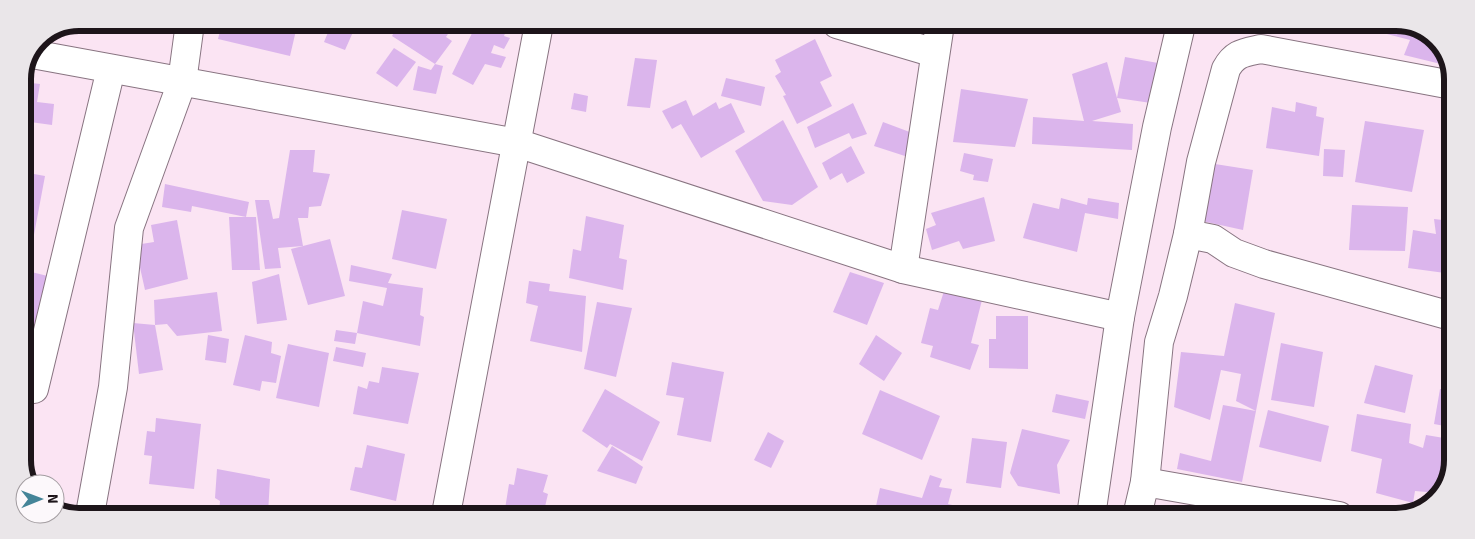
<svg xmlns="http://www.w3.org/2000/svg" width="1475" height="539" font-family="Signika,sans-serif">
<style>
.building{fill:#dbb5ec}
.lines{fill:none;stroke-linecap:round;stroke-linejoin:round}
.minor-casing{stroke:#887481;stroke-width:30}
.minor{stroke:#fff;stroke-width:28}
.rim{fill:none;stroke:#1d151a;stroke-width:6}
</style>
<rect width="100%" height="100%" fill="#fbe4f3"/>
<!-- building -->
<g class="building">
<path d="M222 23H286L297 26 290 56 218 39Z"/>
<path d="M321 23H357L345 50 324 42 329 30 319 26Z"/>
<path d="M399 23H455L446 37 452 41 435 64 392 36Z"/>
<path d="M477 23H509L504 36 510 38 504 49 494 45 491 53 506 57 501 68 485 64 473 85 452 74Z"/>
<path d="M1275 25H1291L1290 29Z"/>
<path d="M1343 25H1360L1359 31 1343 27Z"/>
<path d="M1385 25H1414L1441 44 1449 66 1404 55 1410 40 1383 33Z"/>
<path d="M815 39 832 76 820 82 832 106 797 124 783 96 786 95 775 76 781 72 775 60Z"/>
<path d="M394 48 416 62 397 87 376 73Z"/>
<path d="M1125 57 1158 63 1151 103 1117 98 1121 112 1092 121 1133 124 1132 150 1032 144 1033 117 1084 121 1072 74 1107 62 1117 98Z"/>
<path d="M635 58 657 60 650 108 627 106Z"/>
<path d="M435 64 443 66 436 94 413 90 418 66 431 70Z"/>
<path d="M726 78 765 87 761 106 721 96Z"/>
<path d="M23 82 40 84 37 102 54 104 52 125 23 121Z"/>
<path d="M961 89 1028 99 1015 147 953 142Z"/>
<path d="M574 93 588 96 586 112 571 109Z"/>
<path d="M686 100 693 116 716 102 719 109 731 103 745 132 701 158 681 124 672 129 662 111Z"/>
<path d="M1296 102 1317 107 1316 116 1324 118 1319 156 1266 148 1272 107 1295 112Z"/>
<path d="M853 103 867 134 852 139 849 133 815 148 807 127Z"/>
<path d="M783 120 818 187 792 205 763 201 735 151Z"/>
<path d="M1365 121 1424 130 1412 192 1355 182Z"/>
<path d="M883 122 915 134 908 157 874 146Z"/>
<path d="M851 146 865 173 847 183 842 173 830 180 822 163Z"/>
<path d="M1324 149 1345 150 1343 177 1323 176Z"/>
<path d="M290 150H315L313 172 330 174 321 206 309 207 308 218H298L303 246 330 239 345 296 308 305 291 249 303 246 278 248 281 268 265 269 255 200H269L273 219 279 218Z"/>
<path d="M964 153 993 159 988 182 973 180 974 175 960 171Z"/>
<path d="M1215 164 1253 170 1243 230 1202 221Z"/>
<path d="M23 172 45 176 33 240 23 237Z"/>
<path d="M165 184 249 202 246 217 192 206 191 212 162 207Z"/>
<path d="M984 197 995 241 963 249 959 241 932 250 926 229 936 225 931 213Z"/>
<path d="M1061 198 1087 205 1088 198 1119 203 1118 219 1085 213 1077 252 1023 238 1033 203 1059 209Z"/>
<path d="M1352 205 1408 207 1405 251 1349 250Z"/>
<path d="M402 210 447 219 436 269 392 259Z"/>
<path d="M586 216 624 225 619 258 627 260 623 290 569 278 573 249 581 251Z"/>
<path d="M229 217H256L260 270H232Z"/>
<path d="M1434 219 1451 221V271L1445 273 1408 268 1413 230 1436 234Z"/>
<path d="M177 220 188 279 145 290 135 245 154 242 151 225Z"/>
<path d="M351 265 392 274 388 283 423 288 420 315 424 317 420 346 357 333 363 301 383 306 387 288 349 281Z"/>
<path d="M23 270 56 278 36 368 23 365Z"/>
<path d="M850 272 884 283 867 325 833 312Z"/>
<path d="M279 274 287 320 257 324 252 282Z"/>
<path d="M529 281 550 284 549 291 586 296 582 352 530 341 538 306 526 303Z"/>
<path d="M944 291 982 300 971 343 979 345 970 370 930 357 933 346 921 343 930 308 938 310Z"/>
<path d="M217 292 222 331 177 336 167 324 155 325 154 300Z"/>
<path d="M597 302 632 308 616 377 584 369Z"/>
<path d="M1235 303 1275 313 1256 411 1242 482 1177 469 1180 453 1211 461 1223 405 1256 411 1236 401 1241 374 1221 370 1210 420 1174 407 1181 352 1224 356Z"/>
<path d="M996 316H1028V369L989 368V339H996Z"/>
<path d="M133 323 155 325 163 370 139 374Z"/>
<path d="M336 330 357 333 355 344 334 341Z"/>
<path d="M208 335 229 339 226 363 205 360Z"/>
<path d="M245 335 272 342 271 353 281 356 276 383 262 381 260 391 233 385Z"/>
<path d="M876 335 902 353 884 381 859 364Z"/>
<path d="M1281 343 1323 352 1314 407 1271 400Z"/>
<path d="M288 344 329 353 319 407 276 398Z"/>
<path d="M336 347 366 353 363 367 333 361Z"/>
<path d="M1449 347 1450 348V367L1445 366Z"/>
<path d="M672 362 724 372 711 442 677 435 684 398 666 395Z"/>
<path d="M1375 365 1413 375 1405 413 1364 403Z"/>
<path d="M382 367 419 373 408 424 353 414 358 386 367 389 369 381 379 383Z"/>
<path d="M605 389 660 422 642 461 610 444 607 448 582 431Z"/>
<path d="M1440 389 1450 391V427L1434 424Z"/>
<path d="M880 390 940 416 922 460 862 434Z"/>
<path d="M1056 394 1089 401 1085 419 1052 412Z"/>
<path d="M1268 410 1329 426 1321 462 1259 447Z"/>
<path d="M1357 414 1411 424 1409 443 1423 448 1426 435 1450 439V478L1439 493 1415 491 1413 503 1376 493 1382 459 1351 451Z"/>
<path d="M156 418 201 424 194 489 149 484 152 456 144 455 147 431 155 432Z"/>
<path d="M1022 429 1070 440 1057 465 1060 494 1018 486 1010 473Z"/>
<path d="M768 432 784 441 771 468 754 460Z"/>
<path d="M972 438 1007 442 1001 488 966 483Z"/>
<path d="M367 445 405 454 396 501 350 490 355 467 362 468Z"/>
<path d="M612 446 643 467 636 484 597 471Z"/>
<path d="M517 468 548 475 543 492 548 494 543 515H529L505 509 509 484 514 485Z"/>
<path d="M217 469 270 479 268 514H219L220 501 215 498Z"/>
<path d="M930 475 942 479 939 487 952 489 948 504 992 514V516L881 515 883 508 876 506 880 488 922 498Z"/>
<path d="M1197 504 1213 507 1212 513 1218 516H1171L1173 507 1196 509Z"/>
<path d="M1010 507 1048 511 1047 516H1009Z"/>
</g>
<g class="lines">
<!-- minor casing -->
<g class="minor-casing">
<g id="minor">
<path d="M837 24 935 53"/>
<path d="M32 54 517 143 903 269 1120 317"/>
<path d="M903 269 940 24"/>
<path d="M1451 316 1264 264 1234 253 1213 239 1188 234 1201 162 1226 69C1235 53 1243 53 1261 49L1452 85"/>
<path d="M23 387 34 389 111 69"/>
<path d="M1145 482 1159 342 1173 296 1188 234"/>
<path d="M90 514 113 387 129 228 182 82 190 23"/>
<path d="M446 514 539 24"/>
<path d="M1091 516 1120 317 1157 127 1181 25"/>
<path d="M1137 516 1145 482 1339 516"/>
</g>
</g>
<!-- minor -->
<use href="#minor" class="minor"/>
</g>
<!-- crop -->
<path d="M0 0H1475V539H0ZM79 31H1396A48 48 0 0 1 1444 79V460A48 48 0 0 1 1396 508H79A48 48 0 0 1 31 460V79A48 48 0 0 1 79 31Z" fill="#eae6e9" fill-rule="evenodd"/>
<path class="rim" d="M79 31H1396A48 48 0 0 1 1444 79V460A48 48 0 0 1 1396 508H79A48 48 0 0 1 31 460V79A48 48 0 0 1 79 31Z"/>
<!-- north arrow -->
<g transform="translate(40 499) rotate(89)"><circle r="24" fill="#fcf8fb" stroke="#a39da1"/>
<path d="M0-4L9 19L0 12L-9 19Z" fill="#448498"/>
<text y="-8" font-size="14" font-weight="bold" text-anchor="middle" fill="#1d151a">N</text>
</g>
</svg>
